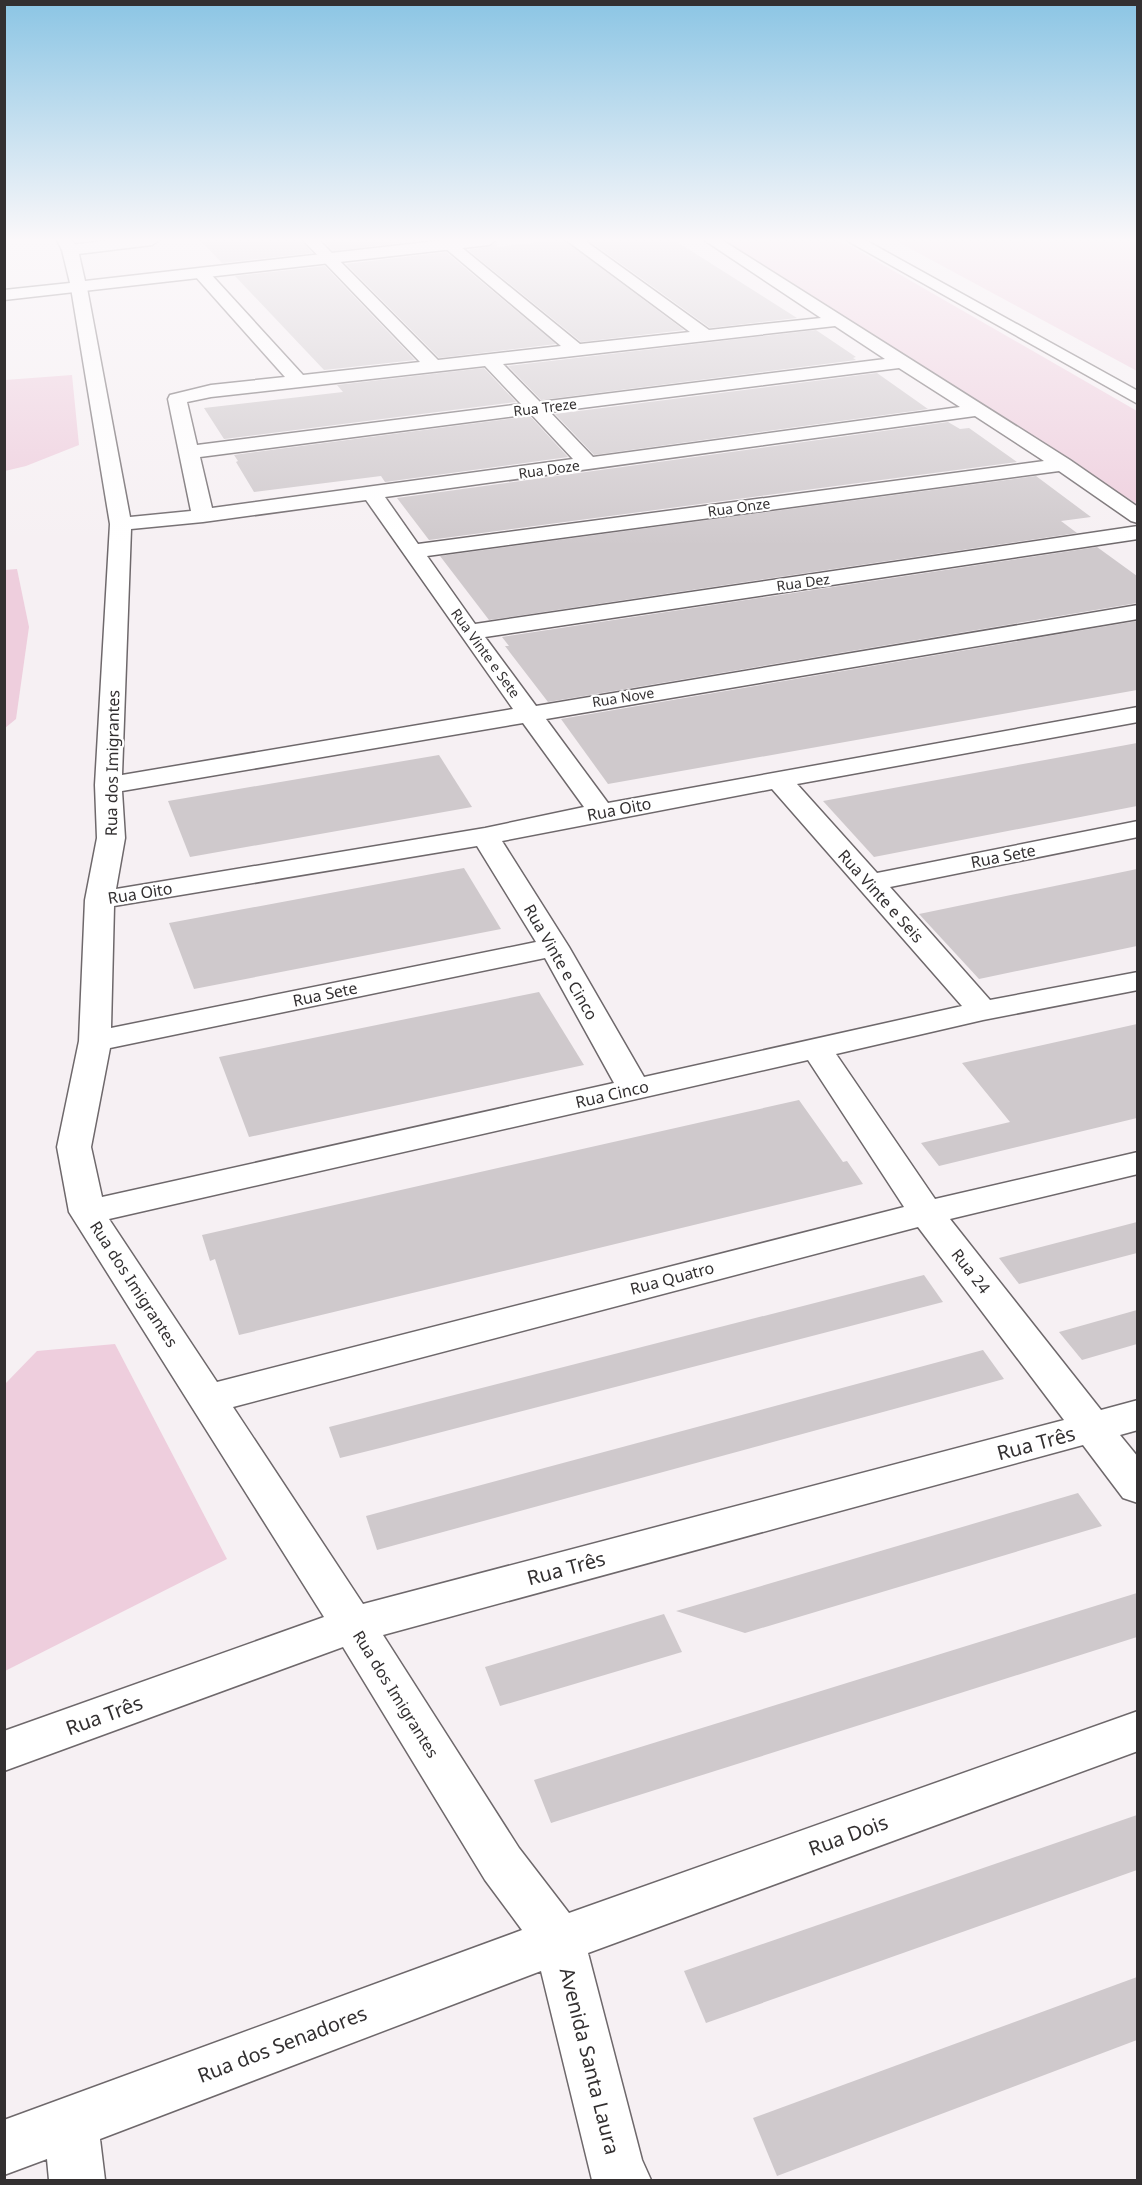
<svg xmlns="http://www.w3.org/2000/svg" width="1142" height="2185" font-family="'Noto Sans',sans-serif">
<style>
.green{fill:#eecedd}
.building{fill:#cfc9cc}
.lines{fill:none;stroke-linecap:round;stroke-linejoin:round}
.street-casing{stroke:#6e686b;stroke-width:3}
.secondary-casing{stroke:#6e686b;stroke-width:3}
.street{fill:#fff;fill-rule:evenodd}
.secondary{fill:#fff;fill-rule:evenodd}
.labels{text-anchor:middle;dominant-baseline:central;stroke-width:4.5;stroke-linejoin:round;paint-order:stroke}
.far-street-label{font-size:14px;fill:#333031;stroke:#fff}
.street-label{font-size:16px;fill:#333031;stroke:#fff}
.near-street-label{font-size:20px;fill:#333031;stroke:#fff}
</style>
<rect width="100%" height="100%" fill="#f6f0f3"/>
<!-- green -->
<g class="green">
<path d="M717 240H836L852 247 1137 411V504Z"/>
<path d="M897 240H1137V371L898 242Z"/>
<path d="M72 375 79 445 26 466 5 471V380Z"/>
<path d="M17 569 29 627 16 719 5 728V570Z"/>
<path d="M115 1344 227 1559 5 1671V1384L37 1351Z"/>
</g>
<!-- building -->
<g class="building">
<path d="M200 240H301L312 253 222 263Z"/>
<path d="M323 240H422L333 251Z"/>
<path d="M556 240H564L684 330 581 342 468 250 489 247 497 242V247Z"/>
<path d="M588 240H674L797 318 710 328Z"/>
<path d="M446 252 556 344 439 358 346 264Z"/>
<path d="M325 266 415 360 324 370 235 276Z"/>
<path d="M816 330 856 357 853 358 856 360 541 400 508 366Z"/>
<path d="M484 368 516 402 224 439 204 408 343 392 337 385Z"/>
<path d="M877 373 928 409 594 455 555 414Z"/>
<path d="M530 416 568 457 385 482 381 476 254 492 236 462 238 461 234 455Z"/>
<path d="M948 422 960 429 969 428 1017 462 429 540 397 498Z"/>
<path d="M1036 476 1091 517 1061 521 1077 533 489 620 440 556Z"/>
<path d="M1097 547 1137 576V603L548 702 505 646H509L502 637Z"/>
<path d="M1137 621V690L608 784 561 719Z"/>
<path d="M1137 743V806L874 857 823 801Z"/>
<path d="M439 755 472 807 190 857 168 801Z"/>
<path d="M464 868 501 929 194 989 169 923Z"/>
<path d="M1137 869V946L979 979 919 914Z"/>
<path d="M539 992 584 1065 249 1137 219 1057Z"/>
<path d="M1137 1024V1118L939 1166 921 1143 1010 1122 962 1063Z"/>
<path d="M799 1100 843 1162 847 1161 863 1184 239 1335 215 1259 210 1261 202 1235Z"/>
<path d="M1137 1222V1253L1019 1284 999 1258Z"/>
<path d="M924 1275 943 1302 388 1446 340 1458 329 1427Z"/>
<path d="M1137 1310V1344L1082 1360 1059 1332Z"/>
<path d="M983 1350 1004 1379 377 1550 366 1516Z"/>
<path d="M1078 1493 1102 1526 745 1633 676 1611Z"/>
<path d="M1137 1593V1637L551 1823 534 1780Z"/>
<path d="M664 1614 682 1652 500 1706 485 1667Z"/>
<path d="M1137 1815V1870L706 2023 684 1971Z"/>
<path d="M1137 1977V2040L777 2176 753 2118Z"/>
</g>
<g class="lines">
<!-- street casing -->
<g class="street-casing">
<g id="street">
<path d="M111 240H159L152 245 70 255 62 250 70 245Z"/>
<path d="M303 240H319L438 360 561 346 445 248 442 245 450 240 455 242 580 344 690 332 566 240H584L709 330 821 318 704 240H722L1070 460 1138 507V523L1131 521 1059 471 427 556 475 624 1138 526V539L485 637 536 706 1138 605V619L546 719 608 803 1138 707V722L797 784 877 873 1138 821V837L890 887 990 1000 1138 972V990L983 1020 836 1054 935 1199 1138 1152V1174L950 1219 1101 1410 1138 1400V1430L1120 1435 1138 1457V1503L1123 1498 1083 1445 383 1635 519 1848 569 1913 1138 1711V1751L588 1953 642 2160 651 2180H592L541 1971 100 2139 105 2180H49L47 2159 4 2175V2120L522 1930 485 1880 343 1647 4 1771V1731L324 1617 69 1212 57 1147 79 1041 85 900 97 838 95 785 110 524 71 288 79 283 87 288 130 517 191 511 168 399 170 395 211 385 285 377 195 276 193 273 195 270H207L303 375 420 362ZM835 326 885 359 540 402 503 364ZM485 366 521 404 197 445 187 402 211 397ZM899 368 960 407 593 457 550 412ZM531 414 573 459 212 508 200 457ZM975 416 1044 461 418 544 385 497ZM366 500 513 709 122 775 131 529 203 522ZM523 723 584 807 485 828 116 889 125 838 122 791ZM772 789 962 1006 644 1077 569 947 502 841ZM477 846 536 942 111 1028 114 906ZM545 958 614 1083 102 1197 91 1147 110 1048ZM808 1060 904 1207 217 1382 109 1219ZM918 1227 1064 1420 363 1604 233 1407Z"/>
</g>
</g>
<!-- secondary casing -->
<g class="secondary-casing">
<g id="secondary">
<path d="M57 240H72L78 250 85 281 445 240H496L489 245 4 300V290L70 283 62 250Z"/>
<path d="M846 240H865L1138 391V404Z"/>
</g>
</g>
<!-- street -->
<use href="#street" class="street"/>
<!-- secondary -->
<use href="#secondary" class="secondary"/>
</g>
<!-- sky -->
<linearGradient id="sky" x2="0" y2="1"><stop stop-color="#8bc5e4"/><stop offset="0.44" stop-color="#fbf8fa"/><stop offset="1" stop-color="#fbf8fa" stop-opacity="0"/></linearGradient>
<rect width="1142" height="546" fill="url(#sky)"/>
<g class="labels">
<!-- far-street labels -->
<g class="far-street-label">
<text transform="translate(545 407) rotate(-7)">Rua Treze</text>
<text transform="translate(549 469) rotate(-8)">Rua Doze</text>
<text transform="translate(739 507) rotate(-8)">Rua Onze</text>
<text transform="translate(803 582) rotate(-8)">Rua Dez</text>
<text transform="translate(486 653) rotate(54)">Rua Vinte e Sete</text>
<text transform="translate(623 697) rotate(-9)">Rua Nove</text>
</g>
<!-- street labels -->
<g class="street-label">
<text transform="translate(112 763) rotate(-89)">Rua dos Imigrantes</text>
<text transform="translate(619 809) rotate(-11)">Rua Oito</text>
<text transform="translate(1003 856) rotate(-11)">Rua Sete</text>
<text transform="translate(140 893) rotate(-9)">Rua Oito</text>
<text transform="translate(881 896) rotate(48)">Rua Vinte e Seis</text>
<text transform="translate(561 962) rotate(60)">Rua Vinte e Cinco</text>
<text transform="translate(325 994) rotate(-12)">Rua Sete</text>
<text transform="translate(612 1094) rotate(-13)">Rua Cinco</text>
<text transform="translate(971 1271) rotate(52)">Rua 24</text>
<text transform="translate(672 1278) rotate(-15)">Rua Quatro</text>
<text transform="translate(134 1284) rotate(57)">Rua dos Imigrantes</text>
<text transform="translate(396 1694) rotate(58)">Rua dos Imigrantes</text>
</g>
<!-- near-street labels -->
<g class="near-street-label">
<text transform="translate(1036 1443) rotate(-15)">Rua Três</text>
<text transform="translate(566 1568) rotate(-15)">Rua Três</text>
<text transform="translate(104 1715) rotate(-20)">Rua Três</text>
<text transform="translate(848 1835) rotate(-20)">Rua Dois</text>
<text transform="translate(282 2044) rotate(-21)">Rua dos Senadores</text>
<text transform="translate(590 2061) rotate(76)">Avenida Santa Laura</text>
</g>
</g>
<!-- border -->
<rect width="1142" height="2185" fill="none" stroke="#333031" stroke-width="12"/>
</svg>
